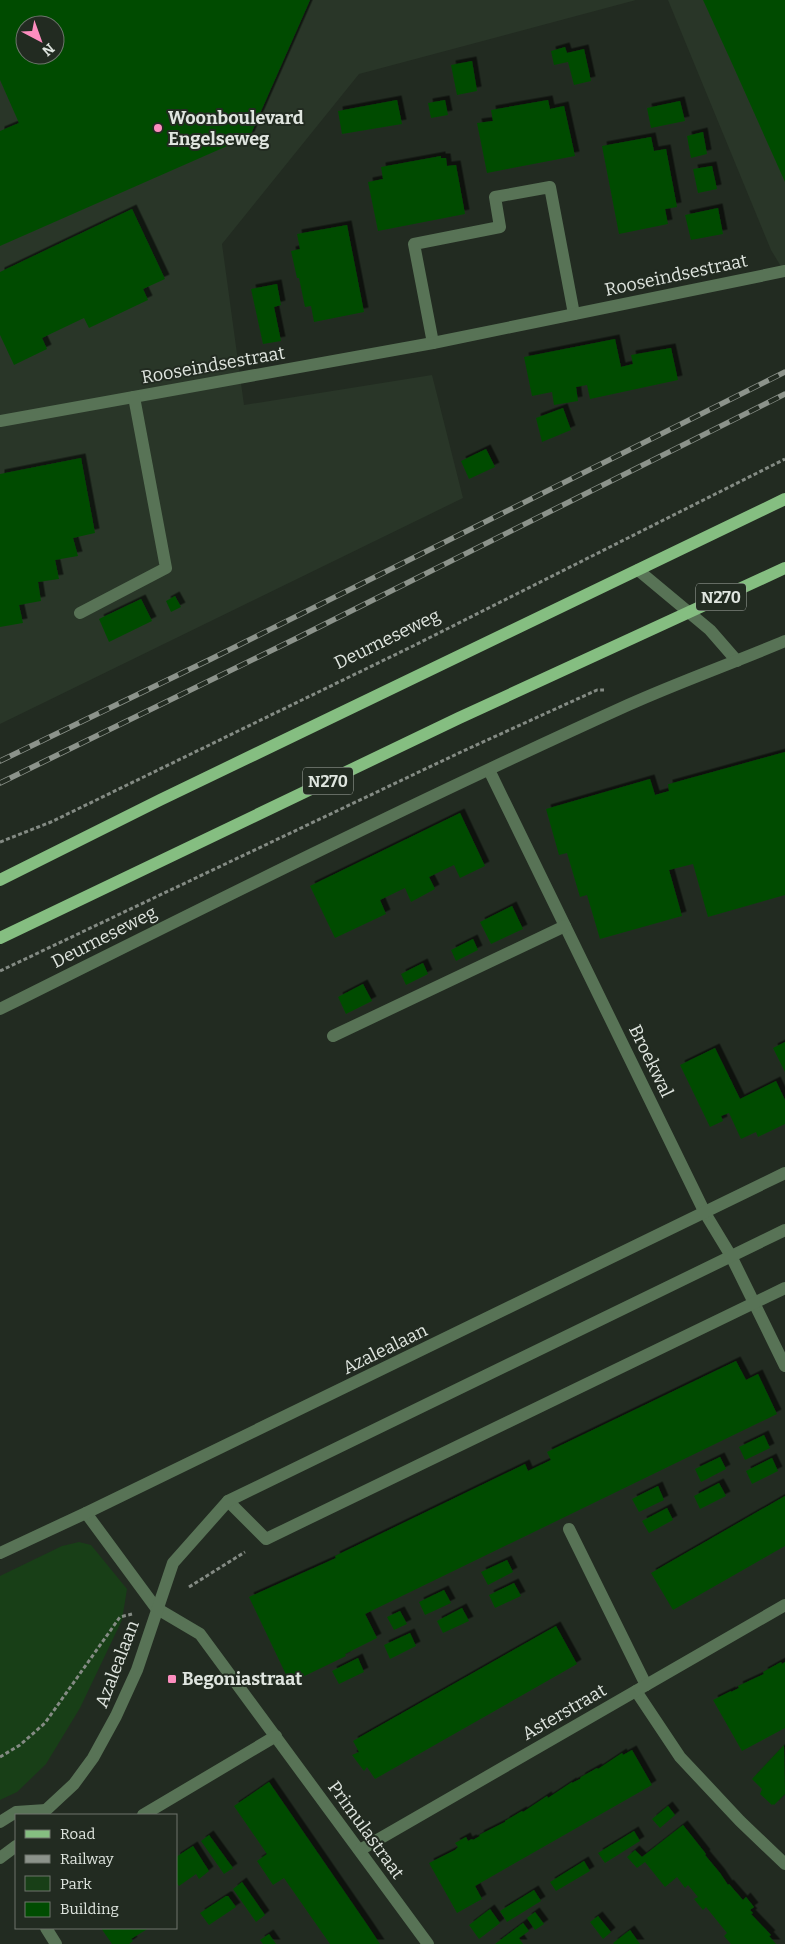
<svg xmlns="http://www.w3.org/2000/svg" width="785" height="1944" font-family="Bitter,serif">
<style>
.built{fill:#293628;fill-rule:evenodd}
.green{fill:#183f17}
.building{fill:#004c01;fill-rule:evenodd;filter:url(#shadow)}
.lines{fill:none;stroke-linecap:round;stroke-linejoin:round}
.path{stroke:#848b84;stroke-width:3;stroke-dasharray:4 2.5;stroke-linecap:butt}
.minor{stroke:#587356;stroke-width:12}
.major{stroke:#85be81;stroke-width:12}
.rail-casing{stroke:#8c938b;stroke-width:5.5}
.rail{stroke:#222b21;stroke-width:4;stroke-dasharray:11;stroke-linecap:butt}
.poi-dot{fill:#fd8ebf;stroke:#222b21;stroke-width:2}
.labels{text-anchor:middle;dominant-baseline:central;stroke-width:4;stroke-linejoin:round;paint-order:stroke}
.shield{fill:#222b21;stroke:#a6ada6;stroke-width:1}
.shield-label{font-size:16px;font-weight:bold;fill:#dfe5df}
.poi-label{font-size:18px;font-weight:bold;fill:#dfe5df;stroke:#222b21;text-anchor:start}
.street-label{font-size:18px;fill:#dfe5df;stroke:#222b21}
</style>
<defs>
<filter id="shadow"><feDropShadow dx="4.5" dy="-4.5" stdDeviation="0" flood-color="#0009"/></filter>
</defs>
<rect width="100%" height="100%" fill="#222b21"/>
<!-- built -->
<g class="built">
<path d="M0 0H636L359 74 222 244 244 405 432 375 463 498 0 724ZM25 25H55V55H25Z"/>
<path d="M668 0H785V273L771 250Z"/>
</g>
<!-- green -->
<path class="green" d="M79 1542 91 1545 127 1589 122 1620 80 1708 46 1764 17 1792 0 1800V1576L62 1546Z"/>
<!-- building -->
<g class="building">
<path d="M0 0H310L250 136 0 246V131L19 123 0 80ZM25 25H55V55H25Z"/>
<path d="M703 0H785V182L730 59Z"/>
<path d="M565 47 567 53 584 49 591 81 574 85 568 62 554 65 551 51Z"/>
<path d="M472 61 477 91 457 95 451 65Z"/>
<path d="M397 100 402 124 342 134 338 111Z"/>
<path d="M445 100 448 115 431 118 428 103Z"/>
<path d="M548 100 550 109 564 106 575 156 487 173 477 123 493 121 491 110Z"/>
<path d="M680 101 685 121 651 128 647 108Z"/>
<path d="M703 132 707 154 691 158 687 136Z"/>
<path d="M651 137 654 151 666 149 677 207 665 209 668 224 619 234 602 146Z"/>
<path d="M441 156V158H446L447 166 456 165 465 214 378 231 368 182 383 179 381 167Z"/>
<path d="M712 166 717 189 698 193 693 169Z"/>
<path d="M718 208 723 234 691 240 685 215Z"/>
<path d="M132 209 165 279 143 289 148 300 89 328 84 318 42 338 47 349 14 365 0 335V272Z"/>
<path d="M347 225 364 312 314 322 311 306 305 307 299 278H297L291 251 300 249 297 234Z"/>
<path d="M277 284 281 305 274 307 281 341 263 344 251 289Z"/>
<path d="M615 339 621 367 633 364 631 355 671 348 678 380 590 399 587 385 576 387 578 401 554 405 552 392 532 396 524 357Z"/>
<path d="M563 408 571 430 542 442 536 418Z"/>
<path d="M486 449 495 467 469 479 461 461Z"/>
<path d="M81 458 95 533 73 538 78 556 55 560 59 579 38 582 41 601 19 605 23 623 0 627V474Z"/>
<path d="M175 596 181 607 171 612 166 601Z"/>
<path d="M141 599 152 621 109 642 99 619Z"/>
<path d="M785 752V895L708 917 693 864 669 870 682 916 600 939 587 895 580 897 567 853 559 855 546 809 650 779 655 795 669 791 668 784H669Z"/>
<path d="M460 813 485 866 460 878 454 865 429 877 435 889 411 902 405 888 380 900 386 914 335 938 310 886Z"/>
<path d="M512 906 523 929 491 944 480 922Z"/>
<path d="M473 939 478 950 456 961 451 950Z"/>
<path d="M423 963 428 974 406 985 401 974Z"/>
<path d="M363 984 372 1001 346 1014 338 997Z"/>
<path d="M785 1042V1072L773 1048Z"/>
<path d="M715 1048 740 1099 776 1081 785 1100V1124L758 1137 756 1132 741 1139 729 1113 721 1116 723 1121 710 1127 680 1065Z"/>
<path d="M736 1361 746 1380 758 1374 777 1414 365 1614 377 1638 345 1654 346 1656 290 1683 249 1597 336 1558 335 1556 525 1464 528 1471 551 1460 547 1452Z"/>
<path d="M764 1435 770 1448 745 1460 739 1447Z"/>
<path d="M720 1457 726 1469 701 1482 695 1469Z"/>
<path d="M772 1458 778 1471 752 1484 746 1471Z"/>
<path d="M719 1483 726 1496 700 1509 694 1496Z"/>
<path d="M658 1486 664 1500 639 1512 632 1499Z"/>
<path d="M785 1496V1546L673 1610 651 1573Z"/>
<path d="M667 1508 673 1520 649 1533 642 1521Z"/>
<path d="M507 1560 513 1572 488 1585 481 1572Z"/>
<path d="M514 1583 521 1596 495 1608 489 1595Z"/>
<path d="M444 1590 451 1603 425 1615 419 1602Z"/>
<path d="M462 1608 469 1621 443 1633 437 1621Z"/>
<path d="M400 1611 407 1624 394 1630 387 1617Z"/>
<path d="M556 1626 577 1664 375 1779 367 1767 364 1771 352 1755 359 1752 353 1741Z"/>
<path d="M410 1633 416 1646 390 1659 384 1645Z"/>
<path d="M358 1658 364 1672 339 1684 332 1671Z"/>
<path d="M781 1662 782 1664 785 1662V1728L742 1751 713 1700 731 1691V1692L739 1688 738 1686 764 1674 763 1672Z"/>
<path d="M784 1745 785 1794 774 1805 773 1804 772 1805 760 1794 762 1789 752 1779Z"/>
<path d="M632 1750 652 1785 475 1886 482 1899 457 1913 429 1863 455 1850 458 1847 455 1843 466 1837 468 1841 472 1839 473 1840 480 1836 479 1835 505 1822V1821L522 1811 523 1812 547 1796 548 1798 572 1782V1783L580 1779 581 1777 597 1768 598 1769 622 1753 623 1755Z"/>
<path d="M269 1782 368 1926 380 1944H330L284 1878 273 1885 257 1861 267 1854 234 1806Z"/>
<path d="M668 1806 675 1815 660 1828 652 1819Z"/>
<path d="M683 1825 706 1854 705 1855 720 1873 728 1885 729 1884 743 1900 746 1897 754 1907 750 1910 753 1913 751 1914 771 1935 769 1936 776 1944H731L724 1936 727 1933 706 1907 703 1910 694 1899 698 1897 688 1885 685 1888 677 1877 665 1887 645 1862 637 1868 627 1857 635 1850 642 1857Z"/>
<path d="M634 1831 640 1841 605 1863 598 1853Z"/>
<path d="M209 1835 233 1868 224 1874 201 1841Z"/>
<path d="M193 1846 209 1871 199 1879 196 1874 179 1886 176 1882V1857Z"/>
<path d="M584 1861 590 1871 556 1891 550 1882Z"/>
<path d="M242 1882 265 1915 256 1922 233 1889Z"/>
<path d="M534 1890 541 1901 507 1922 500 1911Z"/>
<path d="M226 1896H228L236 1907 209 1925 200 1913Z"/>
<path d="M490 1909 500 1923 479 1939 469 1925Z"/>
<path d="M535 1912 544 1924 535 1930 527 1918Z"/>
<path d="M598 1916 611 1932 603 1939 590 1922Z"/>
<path d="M523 1923 529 1931 519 1938 523 1944H495Z"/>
<path d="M101 1928H149L131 1939 133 1941 129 1944H112Z"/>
<path d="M630 1930 640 1944H614L613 1943Z"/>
<path d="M269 1934 276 1944H263L260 1940Z"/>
</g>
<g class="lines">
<!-- path -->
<g class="path">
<path d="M0 842 51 822 413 646 785 459"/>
<path d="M0 971 461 752 597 690H604"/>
<path d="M189 1587 245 1552"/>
<path d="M0 1757 20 1745 45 1723 120 1617 132 1614"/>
</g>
<!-- minor -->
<g class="minor">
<path d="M433 343 414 244 500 227 495 197 550 187 574 314"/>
<path d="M0 421 433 343 785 271"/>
<path d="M638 570 710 630 737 661"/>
<path d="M80 613 166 568 134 397"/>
<path d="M489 770 705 1213 731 1256 785 1366"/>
<path d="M0 1009C208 905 416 801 628 705 679 682 733 663 785 641"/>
<path d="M333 1036 565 926"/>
<path d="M228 1501 266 1539 785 1288"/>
<path d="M86 1513 156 1608 200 1634 428 1944"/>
<path d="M569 1529 646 1685"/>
<path d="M0 1553 86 1513 785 1173"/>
<path d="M636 1691 680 1757 740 1821 785 1864"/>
<path d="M42 1815 46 1810 74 1784 93 1758 116 1716 137 1670 173 1563 228 1501 785 1230"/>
<path d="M143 1815 276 1736"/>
<path d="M0 1822 16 1812 46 1810"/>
<path d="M360 1850 785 1605"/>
<path d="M0 1858 16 1846"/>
<path d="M46 1928 56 1944"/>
</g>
<!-- major -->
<g class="major">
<path d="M0 880 160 800 785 499"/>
<path d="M0 938 459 718 785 568"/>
</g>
<!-- rail casing -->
<g class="rail-casing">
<g id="rail">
<path d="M0 761 211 659 785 372"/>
<path d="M0 783 295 639 785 394"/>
</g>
</g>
<!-- rail -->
<use href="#rail" class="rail"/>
</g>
<!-- markers -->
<g class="poi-dot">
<circle cx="158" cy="128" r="5"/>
<rect x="167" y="1674" width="10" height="10" rx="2.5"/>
</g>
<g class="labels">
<!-- shield labels -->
<g class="shield">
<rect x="696" y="583.5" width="50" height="27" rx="4"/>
<rect x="303" y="767.5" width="50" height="27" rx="4"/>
</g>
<g class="shield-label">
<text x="721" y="597">N270</text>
<text x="328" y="781">N270</text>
</g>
<!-- poi labels -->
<g class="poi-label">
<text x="168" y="118">Woonboulevard<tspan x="168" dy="21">Engelseweg</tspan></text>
<text x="182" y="1679">Begoniastraat</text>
</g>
<!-- street labels -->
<g class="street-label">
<text transform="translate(676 275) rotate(-12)">Rooseindsestraat</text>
<text transform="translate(213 365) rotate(-10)">Rooseindsestraat</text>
<text transform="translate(387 639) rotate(-26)">Deurneseweg</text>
<text transform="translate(104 937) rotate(-27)">Deurneseweg</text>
<text transform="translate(651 1061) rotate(64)">Broekwal</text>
<text transform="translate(385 1349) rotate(-26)">Azalealaan</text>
<text transform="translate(117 1664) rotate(-69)">Azalealaan</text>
<text transform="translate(564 1712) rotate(-30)">Asterstraat</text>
<text transform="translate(366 1830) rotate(54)">Primulastraat</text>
</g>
</g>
<!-- legend -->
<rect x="15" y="1814" width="162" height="115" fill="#222b21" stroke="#6e756d"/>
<rect x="25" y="1830" width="25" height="8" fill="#85be81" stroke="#6e756d"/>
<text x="60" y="1839" font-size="15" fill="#dfe5df">Road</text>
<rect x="25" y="1855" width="25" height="8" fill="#8c938b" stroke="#6e756d"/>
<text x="60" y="1864" font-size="15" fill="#dfe5df">Railway</text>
<rect x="25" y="1876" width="25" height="15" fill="#183f17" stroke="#6e756d"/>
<text x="60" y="1889" font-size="15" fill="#dfe5df">Park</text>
<rect x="25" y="1902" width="25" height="15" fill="#004c01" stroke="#6e756d"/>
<text x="60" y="1914" font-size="15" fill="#dfe5df">Building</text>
<!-- north arrow -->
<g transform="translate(40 40) rotate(139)"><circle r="24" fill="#222b21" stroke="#6e756d"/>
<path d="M0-4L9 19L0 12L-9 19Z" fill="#fd8ebf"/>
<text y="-8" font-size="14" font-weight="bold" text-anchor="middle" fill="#dfe5df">N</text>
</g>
</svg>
